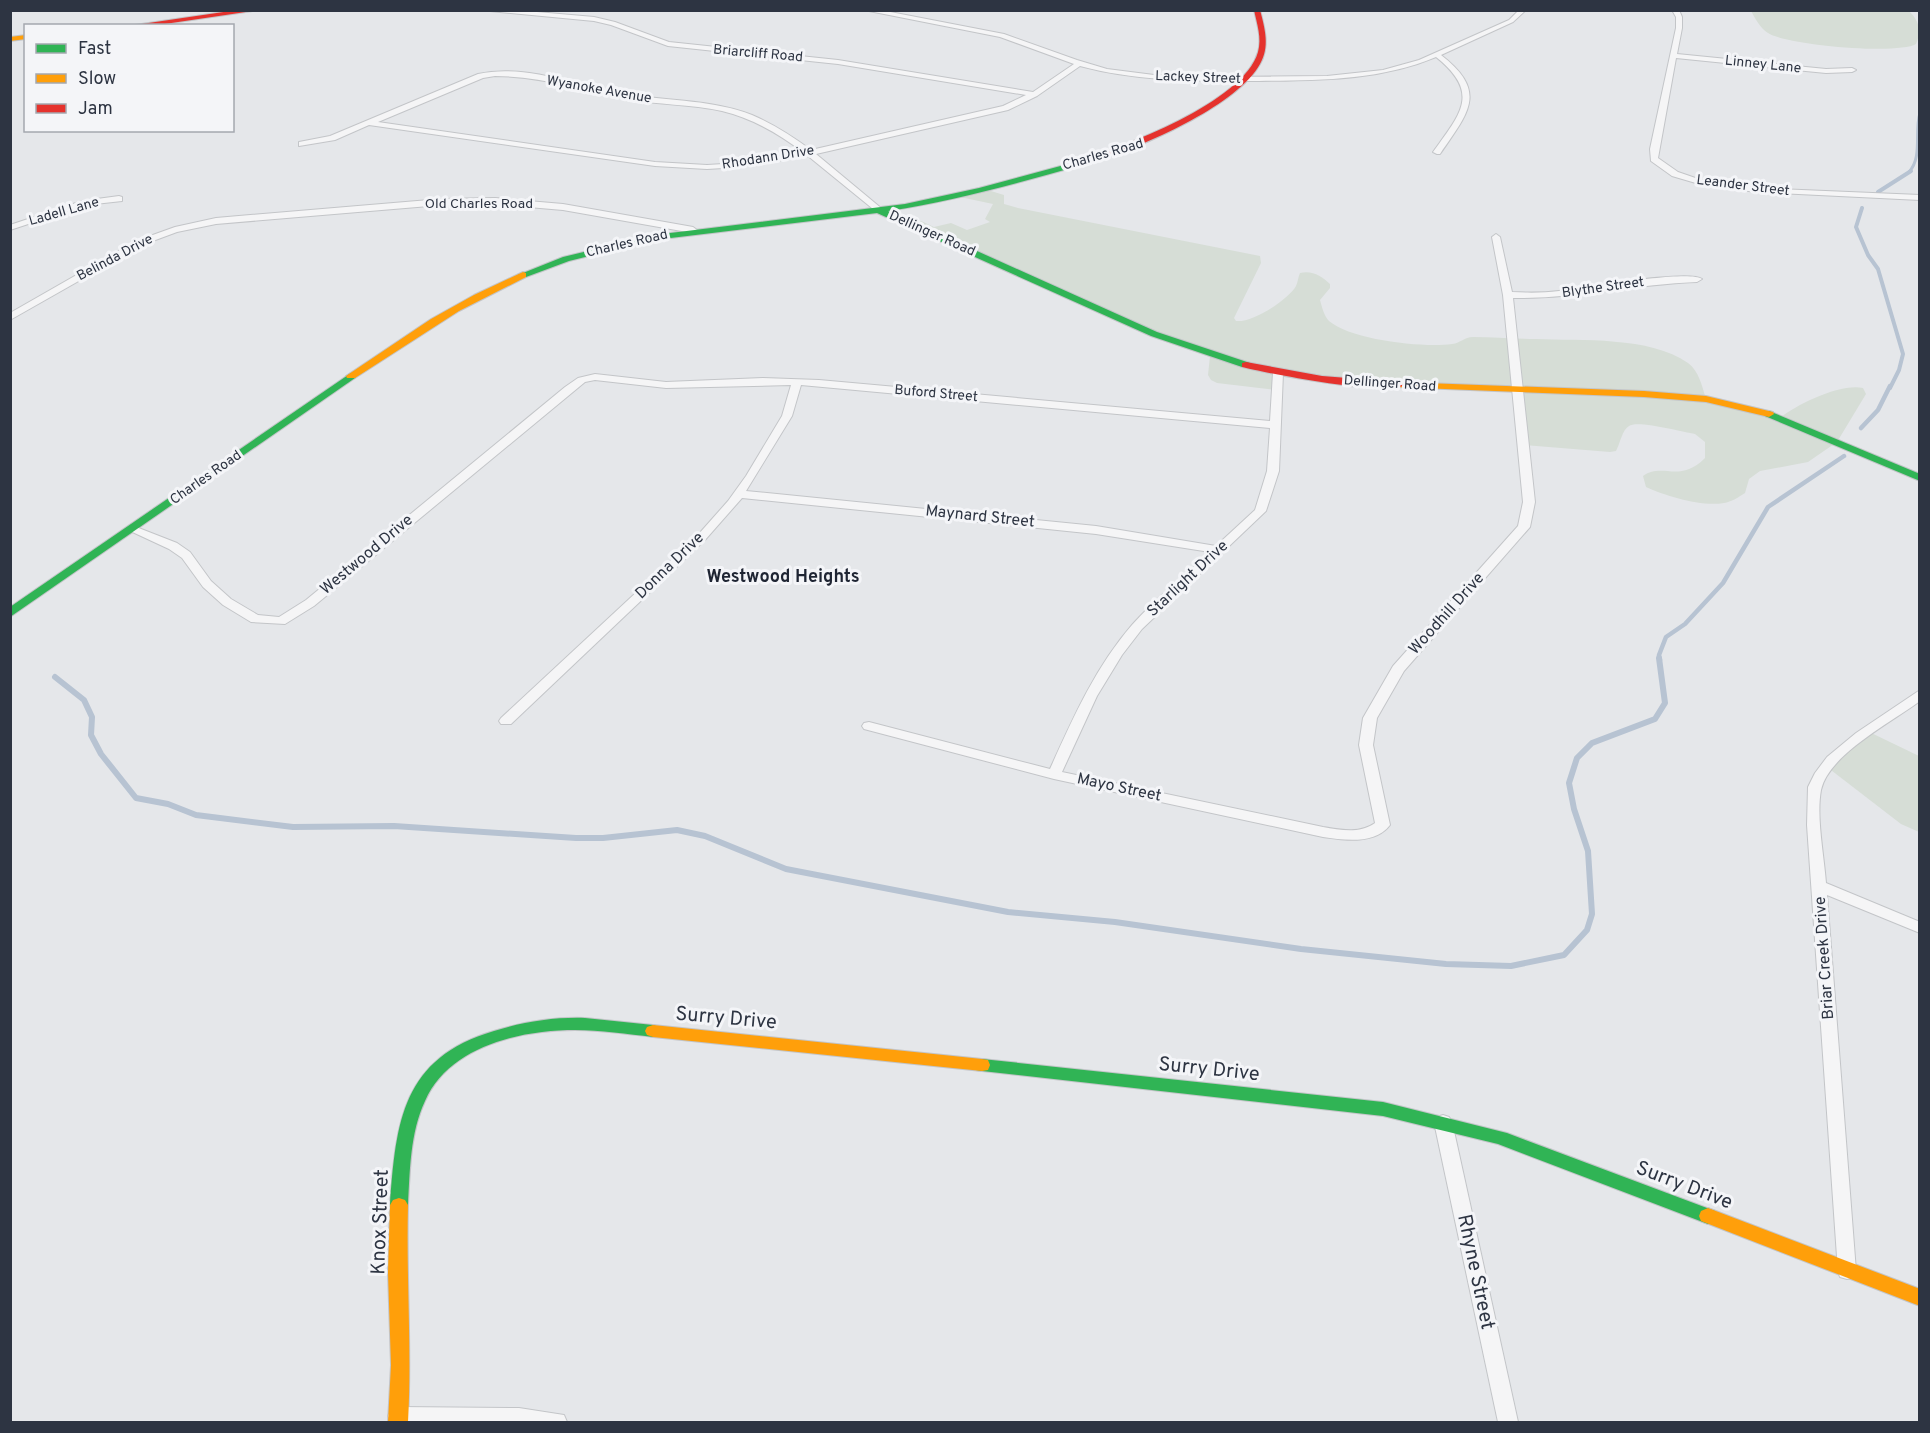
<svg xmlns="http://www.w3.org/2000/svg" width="1930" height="1433" font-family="Overpass,sans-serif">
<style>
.green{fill:#d6ddd6}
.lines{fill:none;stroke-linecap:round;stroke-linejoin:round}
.stream-far3{stroke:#b7c3d2;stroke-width:3}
.stream-far2{stroke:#b7c3d2;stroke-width:4}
.stream-far1{stroke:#b7c3d2;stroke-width:4.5}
.stream{stroke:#b7c3d2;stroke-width:6}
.street-casing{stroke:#c3c5c8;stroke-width:2}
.fast-casing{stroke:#c3c5c8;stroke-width:2}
.slow-casing{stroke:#c3c5c8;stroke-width:2}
.jam-casing{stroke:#c3c5c8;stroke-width:2}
.street{fill:#f5f5f6;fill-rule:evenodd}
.fast{fill:#30b455;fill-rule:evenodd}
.slow{fill:#ff9f0a;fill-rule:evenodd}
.jam{fill:#e5322d;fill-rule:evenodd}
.labels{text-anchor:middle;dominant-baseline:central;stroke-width:6;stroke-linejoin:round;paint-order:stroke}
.far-street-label{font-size:14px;fill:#2d3442;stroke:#f4f5f8}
.street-label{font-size:16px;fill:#2d3442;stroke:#f4f5f8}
.neighbourhood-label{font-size:18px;font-weight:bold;fill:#1f2533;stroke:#f4f5f8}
.near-street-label{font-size:20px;fill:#2d3442;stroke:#f4f5f8}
</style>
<rect width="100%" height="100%" fill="#e5e7ea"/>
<!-- green -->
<g class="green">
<path d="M1751 11H1909C1919 21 1922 30 1916 44 1898 55 1786 45 1768 33 1760 28 1755 18 1751 11Z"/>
<path d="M981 188 1004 195V204L1018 208 1260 256 1261 263 1234 318 1236 321C1252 323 1288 300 1296 286 1298 282 1298 277 1300 273 1312 270 1322 276 1330 284V288L1320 300C1322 307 1324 316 1329 321 1351 340 1423 348 1452 344 1461 343 1464 337 1473 337 1494 337 1515 339 1536 339 1581 341 1650 336 1688 363 1699 371 1702 386 1706 399L1780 418C1797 404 1841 383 1863 388L1866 394 1837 442 1808 462 1760 471 1749 479 1745 493C1739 497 1731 502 1724 503 1701 507 1666 496 1646 487L1643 476C1663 462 1679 484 1705 458V442L1695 434C1682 432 1638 420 1629 426 1622 430 1620 444 1616 451L1610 452 1524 445 1519 390 1409 387 1278 373 1277 390 1217 383 1211 380 1208 375 1210 356 909 225 921 221 934 227 951 223 967 230 990 222 985 219 993 204 960 197Z"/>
<path d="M1863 729 1919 756V832L1901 824 1827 767Z"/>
</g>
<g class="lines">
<!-- stream-far3 -->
<path class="stream-far3" d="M1909 172C1923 157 1914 132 1920 113"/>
<!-- stream-far2 -->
<g class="stream-far2">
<path d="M1878 192 1911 171"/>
<path d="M1862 208 1856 227 1868 255 1878 269 1903 354 1899 370 1890 388"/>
</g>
<!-- stream-far1 -->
<g class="stream-far1">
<path d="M1861 428 1878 410 1890 386"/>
<path d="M1660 660 1659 655 1666 637 1685 624 1723 583 1768 507 1844 456"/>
</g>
<!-- stream -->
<path class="stream" d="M55 677 84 700 92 717 91 735 101 754 136 798 168 804 196 815 293 827 394 826 576 838H603L677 830 705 836 786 869 1008 912 1115 922 1301 949 1446 964 1511 966 1564 955 1587 930 1592 914 1588 851 1574 809 1569 783 1577 758 1592 743 1655 719 1665 703 1659 658"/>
<!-- street casing -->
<g class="street-casing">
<g id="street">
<path d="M480 10H514L594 17 615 22 669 42 838 60 1033 92 1074 64 1000 37 864 10H880L1004 34 1077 60 1107 69 1154 75 1222 77 1327 76 1383 70 1419 60 1509 20 1519 10H1526L1513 22 1441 55C1489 92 1468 113 1440 154H1437L1433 152C1461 113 1481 93 1436 57 1379 81 1319 80 1259 81 1199 81 1139 82 1080 66L1037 96 1008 110 816 154 881 208 882 210 878 213 808 156 740 167 707 169 655 166 369 125 335 140 299 146V142L330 136 478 74C529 63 581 88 631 95 671 101 714 100 752 115 773 124 793 137 811 150L1003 106 1026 95 838 64 668 46 611 25 594 21ZM495 76C540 76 582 90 626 99 658 105 690 104 722 111 752 118 779 134 803 152L740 163 707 165 655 162 378 122 483 78Z"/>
<path d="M1672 10H1679L1682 17V28L1677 54 1826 69 1852 68 1856 70 1852 72 1826 73 1676 58 1658 158 1678 172 1707 182 1757 188 1920 195V200L1757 192 1706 186 1672 176 1651 161 1650 149 1676 28V17Z"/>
<path d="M119 196 122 197V201L86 205 10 230V225L82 201Z"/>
<path d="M495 198 563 204 693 227 697 230 693 233 563 210 495 204 441 205 216 224 177 232 142 245 10 320V313L136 241 175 227 216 218 441 199Z"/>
<path d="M1496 234 1500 237 1512 292C1528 293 1543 293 1559 291 1582 289 1688 269 1702 279L1697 282C1635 284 1575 299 1513 298L1535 502 1530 527 1404 671 1377 718 1373 745 1390 825C1375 845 1344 840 1323 837L1054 779 864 729 862 726 864 723 869 722 1050 769C1073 718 1095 668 1132 625 1155 599 1184 576 1210 552L1096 534 742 498 705 540 511 724H501L499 721 501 718 697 536 728 501 746 476 782 416 791 385 666 388 595 380 585 382 314 606 285 624 251 622 223 605 203 587 182 558 169 549 126 529 128 527H136L177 543 190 552 211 581 231 599 258 615 279 617 306 600 565 387 578 378 595 374 666 382 763 378 819 380 1270 421 1273 373 1278 370 1283 373 1279 471 1266 511 1142 629 1122 655 1097 696 1062 772 1323 827C1341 830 1359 834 1375 823L1359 745 1363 718 1393 666 1518 526 1523 502 1503 295 1492 237ZM801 385 1270 428 1267 471 1255 510 1216 546 1096 526 746 491 792 416Z"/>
<path d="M1920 690V701C1892 722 1829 754 1821 790 1816 817 1824 855 1826 883L1920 922V933L1827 895 1856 1271 1854 1277 1847 1279 1840 1277 1838 1271 1807 825 1808 787 1815 773 1827 757 1856 733Z"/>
<path d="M1443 1115 1449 1117 1452 1122 1518 1422H1498L1434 1122 1437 1117Z"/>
<path d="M398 1407 519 1408 564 1415 567 1422H391L388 1416 391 1409Z"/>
</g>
</g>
<!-- fast casing -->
<g class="fast-casing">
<g id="fast">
<path d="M1079 161H1082V165C1018 183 954 201 888 211L1157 332 1250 363V367H1242L1151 336 877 213 654 240 569 261 526 277 518 275 563 257 654 235 905 204 979 188Z"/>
<path d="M351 373 356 376 355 378 10 617V607Z"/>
<path d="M1769 411 1920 474V481L1765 416 1764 414Z"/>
<path d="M585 1018 653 1025 659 1027 661 1031 659 1035 653 1037C627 1034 601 1030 575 1030 521 1030 449 1046 425 1101 410 1133 410 1170 408 1205L405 1210 399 1212 393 1210 390 1205C396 1122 402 1058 494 1031 523 1022 554 1017 585 1018Z"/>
<path d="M982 1059 1383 1102 1507 1133 1715 1211 1717 1216 1715 1221 1708 1224 1498 1144 1383 1116 982 1071 976 1070 974 1065 976 1060Z"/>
</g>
</g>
<!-- slow casing -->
<g class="slow-casing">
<g id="slow">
<path d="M26 35V39L10 41V37Z"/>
<path d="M523 272 526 273V277L459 311 355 378H347L346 376 431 319 474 295Z"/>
<path d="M1399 382 1644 391 1706 396 1773 412 1774 414 1769 417 1706 402 1644 397 1395 387 1394 385Z"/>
<path d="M653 1025 982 1059 988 1060 990 1065 988 1070 982 1071 653 1037 647 1035 645 1031 647 1027Z"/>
<path d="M399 1198 405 1200 408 1205C406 1278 412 1350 408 1422H388L391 1365 388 1273 390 1205 393 1200Z"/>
<path d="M1708 1208 1920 1289V1306L1701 1221 1699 1216 1701 1211Z"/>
</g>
</g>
<!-- jam casing -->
<g class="jam-casing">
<g id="jam">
<path d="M237 10H259L151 26H128Z"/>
<path d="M1254 10H1260C1265 29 1270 47 1260 64 1238 104 1150 143 1107 157 1098 160 1086 165 1076 165V161C1122 148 1244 102 1258 52 1262 38 1257 24 1254 10Z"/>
<path d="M1246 362 1322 376 1399 382 1404 385C1389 397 1266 373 1242 367V363Z"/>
</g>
</g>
<!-- street -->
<use href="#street" class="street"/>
<!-- fast -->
<use href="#fast" class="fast"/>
<!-- slow -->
<use href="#slow" class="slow"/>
<!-- jam -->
<use href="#jam" class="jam"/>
</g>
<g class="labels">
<!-- far-street labels -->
<g class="far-street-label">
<text transform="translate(758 54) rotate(5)">Briarcliff Road</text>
<text transform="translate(1763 65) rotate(6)">Linney Lane</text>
<text transform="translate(1198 78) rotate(2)">Lackey Street</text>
<text transform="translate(599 90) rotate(10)">Wyanoke Avenue</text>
<text transform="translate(1103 155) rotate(-16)">Charles Road</text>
<text transform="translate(768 158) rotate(-9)">Rhodann Drive</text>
<text transform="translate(1743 186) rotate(7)">Leander Street</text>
<text x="479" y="204">Old Charles Road</text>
<text transform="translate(64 212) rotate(-16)">Ladell Lane</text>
<text transform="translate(932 234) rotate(24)">Dellinger Road</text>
<text transform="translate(627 244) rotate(-13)">Charles Road</text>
<text transform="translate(115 258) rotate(-28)">Belinda Drive</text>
<text transform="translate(1603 288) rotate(-8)">Blythe Street</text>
<text transform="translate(1390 384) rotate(4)">Dellinger Road</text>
<text transform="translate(936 394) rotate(5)">Buford Street</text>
<text transform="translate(206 478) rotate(-35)">Charles Road</text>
</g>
<!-- street labels -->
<g class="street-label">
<text transform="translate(980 517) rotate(6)">Maynard Street</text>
<text transform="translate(367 555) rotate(-40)">Westwood Drive</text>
<text transform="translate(670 566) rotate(-44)">Donna Drive</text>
<text transform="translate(1188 579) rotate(-43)">Starlight Drive</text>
<text transform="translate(1447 614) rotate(-48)">Woodhill Drive</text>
<text transform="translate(1119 788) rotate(12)">Mayo Street</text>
<text transform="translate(1825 958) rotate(-94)">Briar Creek Drive</text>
</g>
<!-- neighbourhood labels -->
<g class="neighbourhood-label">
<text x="783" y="577">Westwood Heights</text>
</g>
<!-- near-street labels -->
<g class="near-street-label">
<text transform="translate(726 1019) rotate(5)">Surry Drive</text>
<text transform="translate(1209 1070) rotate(6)">Surry Drive</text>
<text transform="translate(1684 1186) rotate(21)">Surry Drive</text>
<text transform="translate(381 1222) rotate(-88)">Knox Street</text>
<text transform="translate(1475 1272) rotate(78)">Rhyne Street</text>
</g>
</g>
<!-- border -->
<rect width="1930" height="1433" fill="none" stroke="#2d3442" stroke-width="24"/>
<!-- legend -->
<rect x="24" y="24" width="210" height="108" fill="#f4f5f8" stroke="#a4a8af" stroke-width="1.5"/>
<rect x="36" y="44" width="30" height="9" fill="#30b455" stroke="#a4a8af" stroke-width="1.5"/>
<text x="78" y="54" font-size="18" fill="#2d3442">Fast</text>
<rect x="36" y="74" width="30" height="9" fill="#ff9f0a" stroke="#a4a8af" stroke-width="1.5"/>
<text x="78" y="84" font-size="18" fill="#2d3442">Slow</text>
<rect x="36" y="104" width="30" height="9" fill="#e5322d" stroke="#a4a8af" stroke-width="1.5"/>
<text x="78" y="114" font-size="18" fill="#2d3442">Jam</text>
</svg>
